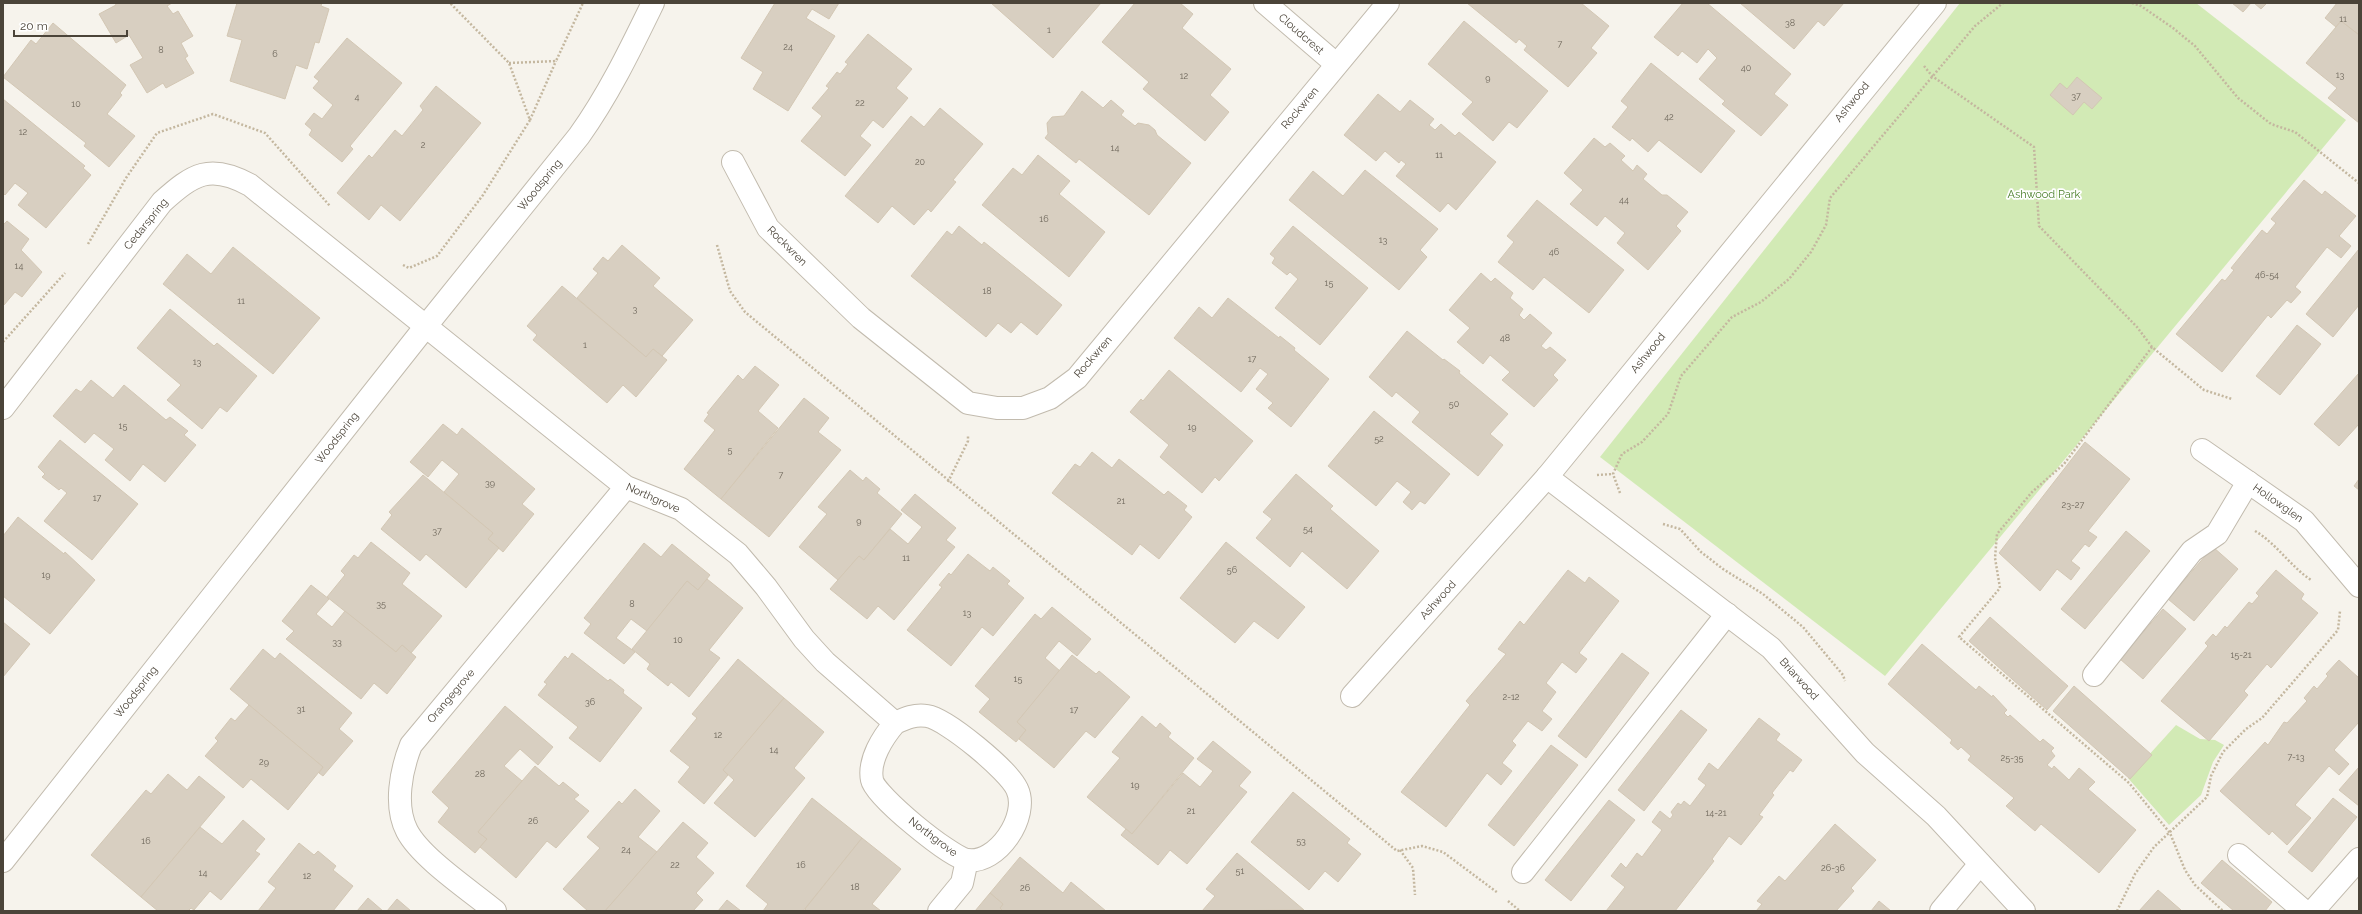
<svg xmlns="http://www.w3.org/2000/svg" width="2362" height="914" font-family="Raleway,sans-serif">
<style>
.green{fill:#d2eab5}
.building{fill:#d8cfc1;stroke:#d3c7b4}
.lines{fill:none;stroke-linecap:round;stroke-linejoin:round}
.minor-casing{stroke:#c2bbae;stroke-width:24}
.path{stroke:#c4b79f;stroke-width:2.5;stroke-dasharray:2 2;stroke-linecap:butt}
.minor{stroke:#fff;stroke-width:22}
.labels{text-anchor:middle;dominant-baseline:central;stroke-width:3.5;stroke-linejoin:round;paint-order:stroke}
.number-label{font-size:9px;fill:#6e675b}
.street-label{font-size:11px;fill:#4b4439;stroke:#fff}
.park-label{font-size:11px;fill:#4a7f2a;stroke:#fff}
</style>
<rect width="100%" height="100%" fill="#f6f3ec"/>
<!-- green -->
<g class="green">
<path d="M1960 3H2196L2346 120 1885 676 1600 457Z"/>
<path d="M2176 725 2200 739 2215 740 2224 745 2213 762 2201 795 2169 825 2128 778Z"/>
</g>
<!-- building -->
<g class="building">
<path d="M115 3H172L167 6 173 14 178 11 193 36 181 43 188 56 185 58 194 73 166 88 163 83 147 93 130 65 143 58 129 35 116 43 99 14 116 5Z"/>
<path d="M237 3H322L321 6 329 9 319 43 315 42 307 69 296 65 285 99 230 81 242 40 227 36Z"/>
<path d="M775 3H839L829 19 812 9 806 18 835 36 788 111 753 89 763 72 741 58Z"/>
<path d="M991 3H1101L1053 58Z"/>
<path d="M1135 3H1180L1193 14 1182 28 1231 69 1210 95 1229 112 1205 141 1143 89 1149 82 1102 42Z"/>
<path d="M1467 3H1581L1609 26 1591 48 1597 53 1568 87 1524 50 1527 46 1519 39 1516 43Z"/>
<path d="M1683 3H1707L1791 74 1774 94 1788 105 1761 136 1722 104 1725 101 1699 79 1717 58 1708 49 1697 63 1682 51 1678 56 1654 37Z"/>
<path d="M1740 3H1844L1824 26 1818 21 1794 49Z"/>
<path d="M2232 3H2251L2243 12Z"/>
<path d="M2254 3H2267L2261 9Z"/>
<path d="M2337 3H2359V35L2341 21 2336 27 2325 18Z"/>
<path d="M1464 21 1548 91 1517 128 1509 122 1493 141 1462 114 1473 102 1428 64Z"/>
<path d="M2341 21 2359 35V123L2328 98 2337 88 2306 63Z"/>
<path d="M53 23 126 85 120 93 122 95 107 114 135 136 109 167 84 146 86 143 3 77 31 40 36 44Z"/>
<path d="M868 34 912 69 896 88 908 98 883 128 873 120 860 136 871 145 845 176 801 141 822 116 812 108 829 88 826 86 837 72 840 74 848 64 845 62Z"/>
<path d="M347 38 402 83 350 146 353 149 342 162 309 135 312 130 305 124 314 113 322 119 333 105 313 88 319 81 314 77Z"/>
<path d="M1651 63 1735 131 1701 173 1659 140 1648 152 1632 138 1630 141 1612 127 1628 107 1621 101Z"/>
<path d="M2077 77 2102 98 2092 109 2084 102 2073 115 2050 95 2060 83 2067 89Z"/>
<path d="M436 86 481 123 400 221 381 205 369 220 337 193 369 155 372 158 395 130 402 136 423 110 420 106Z"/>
<path d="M1082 91 1103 108 1111 100 1124 111 1121 115 1135 126 1138 123 1149 125 1155 130 1157 135 1191 163 1149 215 1079 159 1076 163 1045 138 1048 134 1047 123 1052 117 1064 116Z"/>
<path d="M1378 94 1400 112 1410 100 1434 119 1429 125 1435 130 1441 124 1455 136 1459 132 1496 162 1456 210 1448 203 1440 212 1396 176 1406 164 1401 160 1399 163 1385 151 1376 161 1344 135Z"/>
<path d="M3 99 85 166 83 168 91 175 46 228 18 205 28 193 15 183 5 195 3 193Z"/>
<path d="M940 108 983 144 953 180 956 182 931 212 928 209 914 225 892 206 878 223 845 196 911 116 924 127Z"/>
<path d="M1594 138 1605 147 1610 143 1625 156 1621 160 1633 171 1637 165 1647 174 1643 179 1662 195H1667L1688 212 1676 226 1681 231 1648 270 1617 243 1625 233 1605 216 1597 226 1570 204 1583 190 1564 173Z"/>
<path d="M1038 155 1070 181 1059 194 1105 232 1069 277 982 205 1013 168 1022 175Z"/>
<path d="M1365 170 1438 229 1420 250 1427 257 1399 290 1289 200 1313 171 1343 196Z"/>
<path d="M2304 180 2322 195 2325 191 2356 216 2339 236 2351 246 2341 258 2327 247 2295 287 2301 292 2291 303 2287 300 2271 318 2268 315 2222 372 2176 334 2222 279 2225 281 2234 270 2231 268 2262 230 2267 234 2276 223 2271 219Z"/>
<path d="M1537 200 1624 270 1589 313 1544 277 1533 290 1498 262 1514 242 1507 236Z"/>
<path d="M7 221 29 239 21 250 42 272 22 297 15 292 4 305 3 225Z"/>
<path d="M959 226 982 245 984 242 1062 305 1037 335 1021 322 1011 333 998 323 986 337 911 276 947 231 952 235Z"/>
<path d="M1293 226 1368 288 1320 345 1275 308 1298 279 1290 272 1287 275 1272 263 1275 258 1270 254Z"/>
<path d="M622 245 660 278 653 286 693 320 662 356 653 349 646 357 577 298 598 273 593 269 603 257 608 261Z"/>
<path d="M233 247 320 318 273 374 163 284 187 254 211 274Z"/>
<path d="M2359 249V305L2333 337 2306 314Z"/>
<path d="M1481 273 1491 282 1495 278 1513 293 1510 298 1523 309 1519 315 1524 320 1530 314 1552 333 1541 346 1546 350 1550 347 1566 360 1553 375 1558 380 1534 407 1502 380 1510 372 1490 355 1483 364 1457 342 1470 328 1449 310Z"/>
<path d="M562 286 646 357 653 349 667 360 636 397 623 385 607 403 533 340 537 335 527 326Z"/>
<path d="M1228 298 1279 338 1280 336 1295 348 1294 350 1329 379 1291 427 1268 408 1273 403 1256 389 1268 374 1260 368 1241 392 1174 338 1199 307 1212 318Z"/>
<path d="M170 309 214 346 217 343 257 376 227 412 220 407 202 429 167 400 181 385 137 348Z"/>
<path d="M2297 325 2321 344 2280 395 2256 376Z"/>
<path d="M1407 331 1443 360 1444 359 1460 371 1459 373 1508 414 1490 434 1503 445 1478 476 1412 422 1420 412 1396 392 1392 397 1369 377Z"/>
<path d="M755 366 779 385 758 411 778 428 721 499 684 469 715 430 704 421 709 414 707 413 738 375 743 380Z"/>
<path d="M1169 370 1253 441 1219 481 1215 477 1202 493 1160 457 1169 445 1130 412 1141 399 1143 401Z"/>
<path d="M2359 373V424L2339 446 2314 424Z"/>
<path d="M91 380 113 398 124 385 166 420 170 417 188 431 184 435 196 445 165 482 143 464 130 481 105 460 114 449 94 433 85 443 53 416 76 389 81 392Z"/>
<path d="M804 398 829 418 818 432 841 450 769 537 721 499Z"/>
<path d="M1374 411 1450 474 1425 504 1420 501 1412 510 1403 502 1411 492 1397 481 1376 506 1328 466Z"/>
<path d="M443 424 457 435 462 428 535 489 522 504 534 514 503 552 488 539 493 533 444 492 459 474 442 460 428 477 410 462Z"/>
<path d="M60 440 138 504 92 560 44 521 67 493 61 488 59 490 42 477 45 474 38 467Z"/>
<path d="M2085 442 2130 479 2088 531 2097 537 2089 547 2085 544 2071 561 2080 568 2071 580 2057 569 2040 591 1999 553Z"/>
<path d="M1092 452 1112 468 1119 459 1164 495 1168 491 1187 506 1184 510 1192 517 1159 559 1140 544 1132 555 1052 493 1075 464 1080 467Z"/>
<path d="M850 470 863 481 866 477 880 489 877 493 902 514 864 560 859 556 838 580 799 547 827 514 818 507Z"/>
<path d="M1296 474 1333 506 1330 509 1379 551 1347 589 1302 551 1290 567 1256 538 1272 519 1263 512Z"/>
<path d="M423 475 493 533 488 539 499 548 466 588 426 554 420 561 381 529 392 515 389 512Z"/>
<path d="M2359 479V490L2354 486Z"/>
<path d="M915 494 956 528 946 540 955 547 894 620 878 606 867 619 830 589 859 556 864 560 890 529 908 544 922 527 901 510Z"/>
<path d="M18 517 64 554 65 552 95 580 50 634 3 596V536Z"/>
<path d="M2126 531 2150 551 2085 629 2061 609Z"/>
<path d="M371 542 410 573 402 584 442 616 411 653 402 645 396 652 327 597 345 575 341 571 354 555 358 558Z"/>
<path d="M1226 542 1305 607 1278 639 1254 621 1235 643 1180 598Z"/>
<path d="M644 543 661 557 672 544 710 575 698 590 687 581 647 631 631 619 616 638 635 652 624 664 584 633 591 624 584 618Z"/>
<path d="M2213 547 2238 569 2194 621 2168 599Z"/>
<path d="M968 554 990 571 993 567 1010 581 1007 584 1024 598 993 636 982 627 951 666 907 630 942 587 939 585 949 573 951 575Z"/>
<path d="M1568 570 1585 583 1589 577 1619 601 1579 653 1587 659 1576 673 1562 662 1546 683 1556 692 1542 711 1552 719 1542 731 1528 721 1512 741 1516 745 1502 763 1512 771 1501 785 1487 773 1446 827 1401 792 1470 705 1466 701 1506 654 1498 649 1520 621 1524 625Z"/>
<path d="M2276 570 2304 594 2301 599 2318 613 2271 668 2267 664 2244 691 2248 695 2209 741 2161 701 2208 646 2205 643 2213 634 2216 637 2225 626 2227 628 2249 602 2252 604 2259 596 2256 593Z"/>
<path d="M707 579 743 608 709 650 720 658 689 697 671 682 668 686 647 669 650 664 632 649 687 581 698 590Z"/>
<path d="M311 585 329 599 316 614 332 627 345 611 396 652 402 645 416 657 387 694 374 683 361 699 286 639 294 631 282 621Z"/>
<path d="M1052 607 1091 639 1077 656 1059 641 1045 658 1060 671 1017 722 1026 730 1016 742 979 712 990 699 975 686 1035 614 1041 619Z"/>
<path d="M2163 609 2186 629 2143 679 2120 659Z"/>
<path d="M1990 617 2068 686 2047 710 1969 641Z"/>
<path d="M3 622 30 644 3 677Z"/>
<path d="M1922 644 1976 690 1979 686 1992 697 1993 695 2007 710 2004 713 2008 717 2010 715 2040 742 2043 739 2054 748 2051 751 2055 756 2047 765 2052 769 2054 766 2069 780 2079 768 2095 782 2088 789 2136 830 2099 873 2041 824 2035 831 2006 806 2014 798 1968 760 1971 756 1961 747 1958 750 1950 743 1952 740 1888 684Z"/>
<path d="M263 649 275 659 280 653 352 713 339 729 353 741 323 776 319 773 323 767 230 689Z"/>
<path d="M572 653 608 681 610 679 624 690 623 693 642 708 600 762 569 738 578 727 538 695 547 684 544 682 565 656 568 659Z"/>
<path d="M1622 653 1649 673 1586 758 1558 736Z"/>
<path d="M1072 655 1096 674 1099 671 1130 697 1095 738 1086 731 1054 768 1019 739 1026 730 1017 722Z"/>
<path d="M738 659 784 698 723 770 728 775 704 804 678 782 690 767 670 751 697 718 692 714Z"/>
<path d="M2339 660 2359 678V722L2334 750 2349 764 2339 775 2329 766 2295 805 2311 818 2287 845 2272 831 2269 835 2220 791 2265 742 2268 745 2284 722 2287 723 2307 701 2304 698 2314 686 2317 689 2328 676 2326 674Z"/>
<path d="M2074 686 2152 755 2130 779 2053 711Z"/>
<path d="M784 698 824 732 794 768 805 778 755 837 714 803 734 780 723 770Z"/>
<path d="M249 705 323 767 288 810 251 779 243 788 205 756 218 741 215 738 231 718 235 721Z"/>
<path d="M505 706 553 747 538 765 520 749 504 766 522 781 478 832 487 839 475 853 438 822 449 808 432 792Z"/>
<path d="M1681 710 1707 730 1644 811 1618 790Z"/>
<path d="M1142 716 1156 728 1160 723 1171 733 1168 737 1194 758 1132 834 1087 797 1120 758 1112 752Z"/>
<path d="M1759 718 1780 734 1776 740 1802 760 1793 772 1790 770 1772 793 1774 795 1759 815 1763 817 1741 845 1729 836 1712 859 1714 861 1675 911H1606L1625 887 1611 876 1621 863 1626 868 1637 853 1642 857 1662 830 1652 822 1660 811 1670 819 1673 815 1671 812 1678 803 1681 805 1684 801 1690 806 1706 785 1698 779 1709 763 1718 770Z"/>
<path d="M1213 741 1251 772 1239 786 1247 792 1187 864 1170 850 1158 865 1121 835 1126 829 1132 834 1183 773 1200 787 1213 771 1197 759Z"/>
<path d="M1551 745 1578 765 1514 846 1488 825Z"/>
<path d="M535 766 559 786 563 782 579 795 574 799 589 811 556 848 547 841 516 878 480 847 487 839 478 832Z"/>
<path d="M2359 767V806L2339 790Z"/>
<path d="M168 774 187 790 199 776 225 797 141 897 91 855 146 790 151 794Z"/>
<path d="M635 789 660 811 638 837 657 852 605 911H588L563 889 600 848 587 837 619 801 622 804Z"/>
<path d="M1293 792 1350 839 1347 843 1361 854 1338 882 1325 871 1309 890 1251 842Z"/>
<path d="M812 798 862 838 803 911H763L768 904 746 886Z"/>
<path d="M2333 798 2357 817 2312 872 2288 852Z"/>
<path d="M1609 800 1635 820 1571 901 1545 880Z"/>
<path d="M243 820 265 839 255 851 260 854 221 900 210 891 194 910 191 908 188 911H158L141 897 200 827 222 844Z"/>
<path d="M683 822 708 843 696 857 714 873 696 893 703 900 693 911H605Z"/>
<path d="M1835 824 1876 860 1851 888 1854 891 1836 911H1756L1762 904 1757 901 1779 876 1785 881Z"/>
<path d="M862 838 901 869 872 904 881 911H807L805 909Z"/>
<path d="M299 843 314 855 318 851 336 866 333 870 353 886 333 911H258L276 888 268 882Z"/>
<path d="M1237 853 1304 910 1202 911 1215 896 1206 889Z"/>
<path d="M1020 857 1063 893 1071 882 1106 911H1003L1000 908 1003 904 990 893Z"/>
<path d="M2222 860 2272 902 2265 911H2234L2201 883Z"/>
<path d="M2158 890 2181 910 2180 911H2139Z"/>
<path d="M990 893 1003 904 1000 908 1003 911H975Z"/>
<path d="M368 898 383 911H357Z"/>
<path d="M397 899 411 911H387Z"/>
<path d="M727 900 741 911H718Z"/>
<path d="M1879 901 1891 911H1871Z"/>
</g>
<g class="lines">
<!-- minor casing -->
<g class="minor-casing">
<g id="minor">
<path d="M1265 3 1336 64"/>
<path d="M733 162 768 228 861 318 968 403 997 408H1023L1050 398 1077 378 1388 3"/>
<path d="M3 408 162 202C193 174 210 163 250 185L626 487 681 509 738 554 766 587 804 639 825 662 895 723C906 718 915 714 927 716 947 719 1009 771 1017 789 1030 816 997 865 967 860 950 857 875 796 872 780 868 760 883 737 895 723"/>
<path d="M2202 450 2304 521 2359 586"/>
<path d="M1547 477 1771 648 1865 753 1936 816 2024 911"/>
<path d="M2094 675 2192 551 2217 534 2248 482"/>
<path d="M1352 696 1547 477 1935 3"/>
<path d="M2239 855 2304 911"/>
<path d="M3 861 426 326 579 136C609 94 631 48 653 3"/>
<path d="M1523 872 1727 614"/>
<path d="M495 911C471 891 421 858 407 831 394 806 401 770 411 745L626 487"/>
<path d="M939 911 962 883 967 860"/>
<path d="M1941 911 1980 864"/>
<path d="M2313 911 2359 859"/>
</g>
</g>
<!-- path -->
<g class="path">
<path d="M2132 3 2141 6 2173 28 2195 46 2238 98 2271 124 2295 132 2359 183"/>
<path d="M509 63 556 61 583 3"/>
<path d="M1924 66 1932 76 2034 147 2039 226 2137 327 2152 347 2204 390 2232 399"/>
<path d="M530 120 556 61"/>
<path d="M88 244 126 178 157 133 213 114 265 133 330 206"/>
<path d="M717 245 730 291 745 312 1397 851 1422 846 1443 852 1498 893"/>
<path d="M403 265 409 268 437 256 483 195 530 120 509 63 450 3"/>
<path d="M3 342 65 273"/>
<path d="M2152 347 2064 464 2032 492 1997 534 1995 558 2000 588 1959 637 2129 783 2170 833 2185 870 2195 885 2223 911"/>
<path d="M1597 475 1613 474"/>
<path d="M948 482 968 441V435"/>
<path d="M1620 493 1613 474 1622 454 1642 442 1668 414 1681 376 1732 317 1761 302 1789 279 1811 252 1826 225 1830 198 1975 26 2003 3"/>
<path d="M1663 524 1680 529 1701 552 1723 569 1763 594 1803 627 1843 675 1845 681"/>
<path d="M2255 531C2277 544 2290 566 2311 580"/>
<path d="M1400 850 1413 868 1415 895"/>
<path d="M1508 901 1520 911"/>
<path d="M2117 911 2135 874 2154 847 2207 797 2211 776 2223 752 2246 729 2262 718 2338 630 2340 611"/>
</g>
<!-- minor -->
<use href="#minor" class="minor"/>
</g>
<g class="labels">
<!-- number labels -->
<g class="number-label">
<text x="2343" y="19">11</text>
<text x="1790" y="23">38</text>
<text x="1049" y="30">1</text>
<text x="1560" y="44">7</text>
<text x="788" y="47">24</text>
<text x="161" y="50">8</text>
<text x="275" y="54">6</text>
<text x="1746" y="68">40</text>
<text x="2340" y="75">13</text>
<text x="1184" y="76">12</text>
<text x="1488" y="78">9</text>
<text x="2076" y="96">37</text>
<text x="357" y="97">4</text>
<text x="860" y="103">22</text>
<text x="76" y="104">10</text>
<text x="1669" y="117">42</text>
<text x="23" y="132">12</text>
<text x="423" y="145">2</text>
<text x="1115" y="148">14</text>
<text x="1439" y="155">11</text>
<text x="920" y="162">20</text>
<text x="1624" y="200">44</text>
<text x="1044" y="219">16</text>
<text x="1383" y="240">13</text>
<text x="1554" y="252">46</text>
<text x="19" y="266">14</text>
<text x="2267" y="275">46-54</text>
<text x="1329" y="283">15</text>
<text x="987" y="291">18</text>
<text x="241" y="301">11</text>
<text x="635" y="309">3</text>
<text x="1505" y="338">48</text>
<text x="585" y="345">1</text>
<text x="1252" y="359">17</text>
<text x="197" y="362">13</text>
<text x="1454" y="404">50</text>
<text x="123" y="426">15</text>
<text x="1192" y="427">19</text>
<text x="1379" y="439">52</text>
<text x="730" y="450">5</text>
<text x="781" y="475">7</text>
<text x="490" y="483">39</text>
<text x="97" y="498">17</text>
<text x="1121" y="501">21</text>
<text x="2073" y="505">23-27</text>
<text x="859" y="521">9</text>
<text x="1308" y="529">54</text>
<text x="437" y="531">37</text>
<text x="906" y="558">11</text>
<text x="1232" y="570">56</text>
<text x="46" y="575">19</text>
<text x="381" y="604">35</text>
<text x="632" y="604">8</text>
<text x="967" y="613">13</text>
<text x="678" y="640">10</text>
<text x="337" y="642">33</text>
<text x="2241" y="655">15-21</text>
<text x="1018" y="679">15</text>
<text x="1511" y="697">2-12</text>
<text x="590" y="702">36</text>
<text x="301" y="709">31</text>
<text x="1074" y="710">17</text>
<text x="718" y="735">12</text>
<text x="774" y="750">14</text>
<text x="2296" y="757">7-13</text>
<text x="2012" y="758">25-35</text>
<text x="264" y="762">29</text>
<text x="480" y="774">28</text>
<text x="1135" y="785">19</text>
<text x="1191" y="811">21</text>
<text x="1716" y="813">14-21</text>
<text x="533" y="821">26</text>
<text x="146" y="841">16</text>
<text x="1301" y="841">53</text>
<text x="626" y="850">24</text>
<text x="675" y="865">22</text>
<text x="801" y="865">16</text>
<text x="1833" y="868">26-36</text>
<text x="1240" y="871">51</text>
<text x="203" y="873">14</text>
<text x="307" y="876">12</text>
<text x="855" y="887">18</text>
<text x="1025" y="888">26</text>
</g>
<!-- street labels -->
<g class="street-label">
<text transform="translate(1301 34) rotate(41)">Cloudcrest</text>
<text transform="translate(1852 102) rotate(-51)">Ashwood</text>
<text transform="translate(1300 108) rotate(-50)">Rockwren</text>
<text transform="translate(540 185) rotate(-51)">Woodspring</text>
<text transform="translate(146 224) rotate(-51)">Cedarspring</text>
<text transform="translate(787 246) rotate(45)">Rockwren</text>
<text transform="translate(1648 353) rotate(-51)">Ashwood</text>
<text transform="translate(1093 357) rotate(-49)">Rockwren</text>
<text transform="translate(337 438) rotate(-52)">Woodspring</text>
<text transform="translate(653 498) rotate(24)">Northgrove</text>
<text transform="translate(2278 503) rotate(35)">Hollowglen</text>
<text transform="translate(1438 600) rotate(-48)">Ashwood</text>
<text transform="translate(1799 679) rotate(48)">Briarwood</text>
<text transform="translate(136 692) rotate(-52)">Woodspring</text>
<text transform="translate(451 696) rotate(-50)">Orangegrove</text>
<text transform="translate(933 837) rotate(37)">Northgrove</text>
</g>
<!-- park labels -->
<g class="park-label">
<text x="2044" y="194">Ashwood Park</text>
</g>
</g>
<!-- border -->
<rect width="2362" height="914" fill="none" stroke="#4b4439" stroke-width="8"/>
<!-- scale -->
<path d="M14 30v6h113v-6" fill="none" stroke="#4b4439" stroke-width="2"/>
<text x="20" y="30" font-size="12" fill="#4b4439" stroke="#ffffff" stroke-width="3" paint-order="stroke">20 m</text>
</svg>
